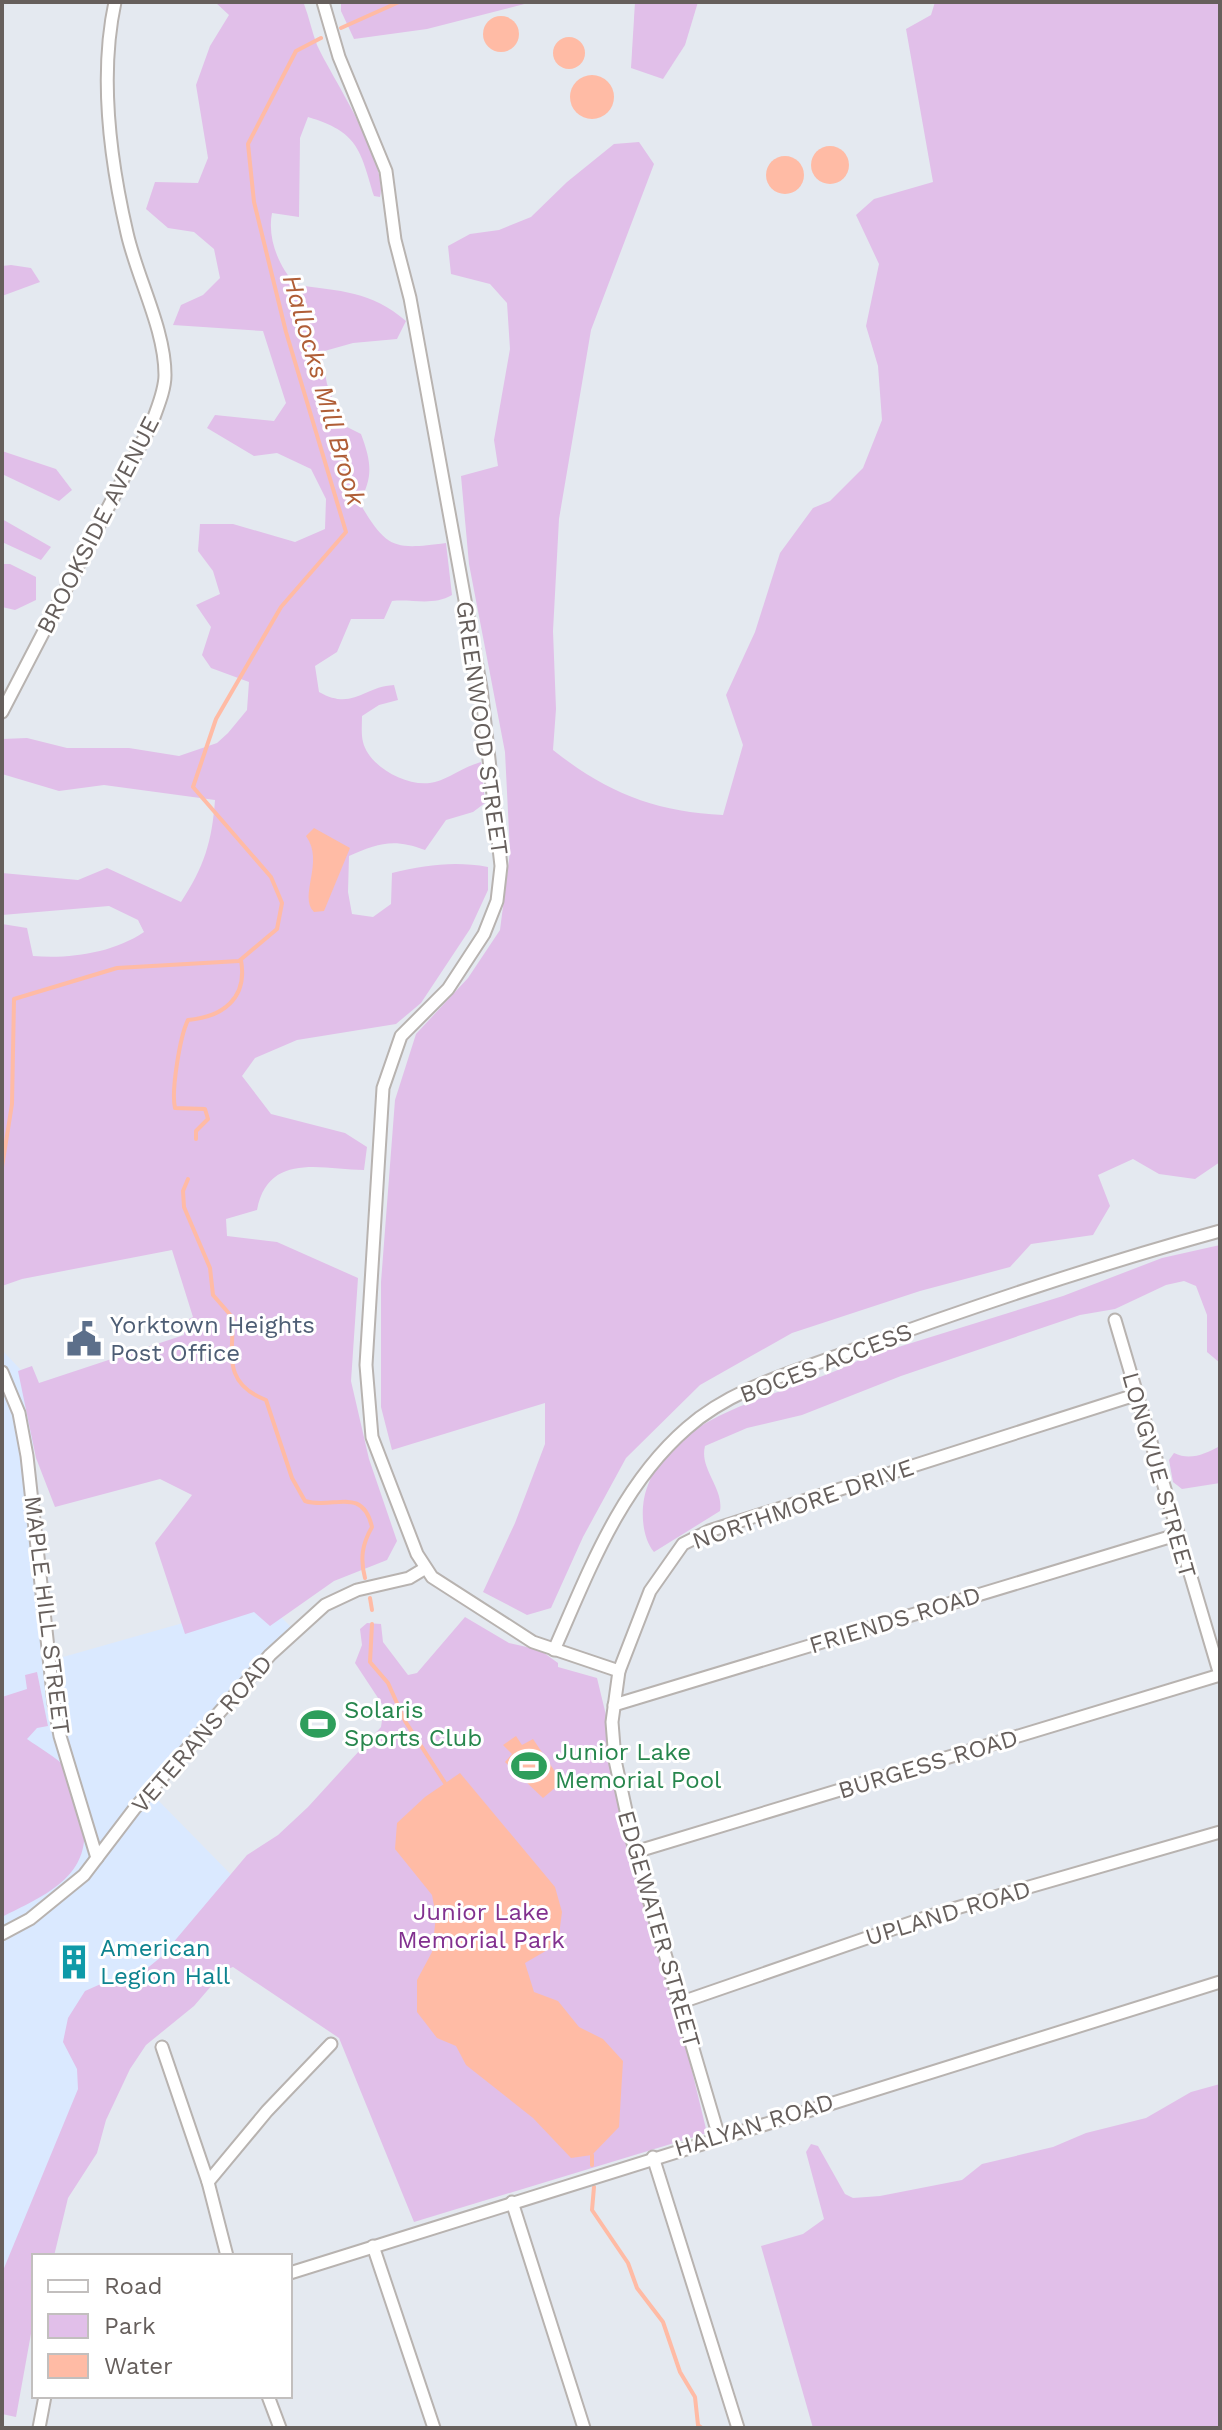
<svg xmlns="http://www.w3.org/2000/svg" width="1222" height="2430" font-family="'Work Sans',sans-serif">
<style>
.commercial{fill:#dae9ff}
.green{fill:#e1bfe9}
.water{fill:#ffbba5}
.lines{fill:none;stroke-linecap:round;stroke-linejoin:round}
.stream{stroke:#ffbba5;stroke-width:4}
.street-casing{stroke:#b8b3b0;stroke-width:15}
.street{stroke:#fff;stroke-width:11}
.labels{text-anchor:middle;dominant-baseline:central;stroke-width:6;stroke-linejoin:round;paint-order:stroke}
.street-label{font-size:24px;fill:#665f5c;stroke:#fff}
.service-label{font-size:24px;fill:#4e5e75;stroke:#fff;text-anchor:start}
.leisure-label{font-size:24px;fill:#27864d;stroke:#fff;text-anchor:start}
.park-label{font-size:24px;fill:#82318f;stroke:#fff}
.culture-label{font-size:24px;fill:#0d838f;stroke:#fff;text-anchor:start}
.water-label{font-size:26px;font-style:italic;fill:#b05e37;stroke:#fff}
</style>
<rect width="100%" height="100%" fill="#e4e9f0"/>
<!-- commercial -->
<path class="commercial" d="M2 1350 20 1369 32 1414 37 1542 49 1661 264 1600 296 1632 150 1792 260 1904 145 2010 2 2314Z"/>
<!-- green -->
<g class="green">
<path d="M215 2 304 4C309 17 312 32 317 45 332 78 389 162 380 197L374 196C360 149 358 132 308 117L300 138 299 217 272 213C267 239 279 267 296 285 340 291 371 291 406 321L397 339 353 343 321 352 327 384 343 425 361 434C371 461 374 477 359 502 387 549 393 550 446 543L452 595C433 606 414 599 392 601L384 619H351L337 652 315 666 319 692C353 711 362 687 394 685L398 700 379 705 362 716C362 724 361 734 363 742 369 767 409 789 435 782 448 779 463 767 481 762L485 803 473 812 446 820 425 850C394 838 378 843 349 856L348 892 352 914 373 917 391 904 392 873C426 865 454 861 488 867V890L470 929 421 1003 396 1024 297 1040 255 1058 242 1076 271 1114 345 1133 367 1147 364 1170C321 1169 268 1152 257 1210L226 1219 227 1236 277 1242 358 1278 351 1381 369 1459 397 1541 387 1560 334 1581 270 1626 254 1612 185 1634 155 1543 192 1495 160 1479 55 1507 36 1458 18 1371 32 1366 39 1383 184 1335 185 1321 193 1317 172 1250 22 1279 2 1286V924L27 928 33 956C70 959 113 953 144 932L138 920 109 906 2 915V873L78 880 107 868 181 902C204 867 212 842 215 800L104 785 59 791 2 774V739L27 738 67 748H129L179 756 217 743 228 733 247 710 249 682 211 668 202 655 211 627 196 605 220 594 213 571 198 551 200 524H233L295 542 325 529 326 499 311 469 277 453 254 456 207 428 215 415 274 421 286 403 263 331 173 325 181 305 203 295 220 278 214 249 194 232 168 228 146 209 155 182 198 183 208 158 196 85 210 46 229 15Z"/>
<path d="M341 2H532L427 29 354 39 341 11Z"/>
<path d="M635 2H698L685 45 663 79 631 68Z"/>
<path d="M935 2H1220V1162L1195 1179 1159 1174 1133 1159 1098 1175 1110 1206 1093 1235 1031 1244 1010 1267 920 1291 792 1333 700 1385 626 1458 583 1537 551 1608 527 1615 483 1592 515 1523 545 1444V1403L392 1450 381 1407V1282L395 1100 416 1034 468 978 500 930 510 852 505 752 469 564 461 476 498 466 494 440 510 349 507 303 490 284 451 274 448 246 470 234 499 230 531 217 567 182 614 144 639 142 654 164 591 330 559 519 553 631 556 709 553 750C606 792 655 812 723 815L743 745 726 695 755 632 780 553 813 508 830 501 863 468 882 420 878 366 866 326 879 264 856 215 874 199 933 182 906 29 931 15Z"/>
<path d="M11 265 31 268 40 282 2 296V266Z"/>
<path d="M2 451 56 469 72 490 59 501 2 474Z"/>
<path d="M2 519 51 547 41 560 2 542Z"/>
<path d="M2 564H10L36 577V600L15 610 2 607Z"/>
<path d="M1220 1245V1363L1207 1352V1315L1196 1286 1184 1281 1166 1285 1115 1309 1080 1315 901 1376 802 1415 747 1428 705 1446C699 1469 724 1488 720 1511L654 1552C643 1539 641 1516 644 1499 664 1407 795 1396 863 1358L1063 1296 1162 1258Z"/>
<path d="M1220 1446V1483L1182 1489 1173 1482 1169 1460 1174 1453C1190 1461 1205 1454 1220 1446Z"/>
<path d="M465 1617 509 1643 540 1650 558 1663V1667L597 1678 707 2133 414 2222 339 2038 233 1967 225 1970 194 2006 146 2045 130 2069 106 2120 97 2153 68 2198 54 2256H34V2317L16 2417 2 2414V2273L78 2089 77 2069 63 2042 68 2018 85 1991 112 1979H134L161 1957 247 1855 278 1835 308 1807 381 1727 384 1707 355 1663 362 1645 360 1629 367 1623 381 1624 383 1642 408 1675 417 1673Z"/>
<path d="M37 1672 48 1726 37 1728 27 1739C40 1748 55 1757 67 1768 74 1776 76 1792 79 1803 101 1872 52 1892 2 1917V1697L27 1689 25 1675Z"/>
<path d="M1220 2084V2428H813L761 2246 803 2234 824 2219 806 2152 811 2144 818 2146 845 2194 853 2198 880 2196 962 2180 982 2164 1053 2147 1086 2133 1146 2118 1191 2092Z"/>
</g>
<!-- water -->
<g class="water">
<circle cx="501" cy="34" r="18"/>
<circle cx="569" cy="53" r="16"/>
<circle cx="592" cy="97" r="22"/>
<circle cx="830" cy="165" r="19"/>
<circle cx="785" cy="175" r="19"/>
<path d="M314 828 350 848 324 911 314 912C298 896 325 862 306 836Z"/>
<path d="M516 1736 522 1745 533 1739 562 1782 543 1798 505 1762 512 1754 503 1745Z"/>
<path d="M460 1773 555 1887 562 1912 559 1935 549 1949 525 1963 534 1992 558 2001 579 2027 603 2039 623 2061 619 2127 592 2155 571 2158 533 2118 466 2065 456 2046 437 2038 417 2012V1980L432 1952 436 1916 432 1895 395 1849 397 1823 425 1797Z"/>
</g>
<g class="lines">
<!-- stream -->
<g class="stream">
<path d="M341 28 399 2"/>
<path d="M196 1139V1131L208 1119 205 1109 175 1108C171 1091 180 1036 188 1020 222 1017 248 999 241 960"/>
<path d="M2 1167 12 1104 14 999 117 968 239 961 277 929 282 903 271 877 193 787 216 719 281 607 346 532 286 332 254 202 248 144 296 51 321 38"/>
<path d="M188 1179 183 1191 184 1207 210 1268 213 1295 233 1318C233 1354 222 1383 266 1400L292 1478 305 1501C333 1510 362 1485 372 1527 362 1544 360 1559 365 1578"/>
<path d="M370 1598 372 1610"/>
<path d="M372 1624 370 1662 388 1683 405 1721 445 1783"/>
<path d="M592 2155V2165"/>
<path d="M594 2187 592 2210 628 2263 637 2288 663 2322 680 2372 695 2397 698 2425 702 2428"/>
</g>
<!-- street casing -->
<g class="street-casing">
<g id="street">
<path d="M323 2 339 57 386 171 395 240 410 298 481 688 501 866 497 901 484 934 448 989 401 1036 383 1088 366 1365 372 1437 417 1554 432 1577 533 1642 619 1671"/>
<path d="M2 712 152 423C157 408 165 391 165 375 165 329 137 278 127 233 110 160 99 76 115 2"/>
<path d="M1115 1320 1220 1675"/>
<path d="M2 1372 19 1413 27 1456 54 1703 60 1736 97 1858"/>
<path d="M554 1650C589 1571 620 1486 687 1428 731 1389 791 1373 845 1353 968 1308 1093 1266 1220 1231"/>
<path d="M614 1705 1176 1535"/>
<path d="M635 1852 1220 1675"/>
<path d="M2 1934 30 1919 84 1875 135 1808 270 1655 325 1605 357 1590 409 1578 424 1569"/>
<path d="M679 2003 939 1913 1220 1832"/>
<path d="M162 2047 208 2182 227 2256"/>
<path d="M719 2137 635 1852 615 1760 612 1722 619 1671 650 1591 683 1544 709 1531 1135 1395"/>
<path d="M653 2157 738 2428"/>
<path d="M208 2182 267 2111 331 2044"/>
<path d="M512 2202 584 2428"/>
<path d="M373 2246 434 2428"/>
<path d="M290 2273 1220 1982"/>
<path d="M268 2396 280 2428"/>
<path d="M39 2428 45 2396"/>
</g>
</g>
<!-- street -->
<use href="#street" class="street"/>
</g>
<!-- icons -->
<defs>
<g id="civic-bare" transform="scale(2.76)"><path d="M-.6-6.5H3V-4.5H.6V-3L4-1V1h2V6H-6V1h2V-1L-.6-3ZM-1.2 2.5V6h2.4V2.5Z" fill="#5c6f8a" stroke="#fff" stroke-width="2.5" paint-order="stroke"/></g>
<g id="stadium-bare" transform="scale(2.76)"><path d="M0-5a6.5 5 0 1 0 0 10a6.5 5 0 1 0 0-10ZM-3.5-1.8h7v3.6h-7Z" fill="#2e9e5b" stroke="#fff" stroke-width="2.5" paint-order="stroke"/></g>
<g id="building-bare" transform="scale(2.76)"><path d="M-4-6H4V6H1V3H-1V6H-4ZM-2.5-4.3h1.7v1.8h-1.7ZM.8-4.3h1.7v1.8H.8ZM-2.5-1h1.7V.8h-1.7ZM.8-1h1.7V.8H.8Z" fill="#0f9aa8" stroke="#fff" stroke-width="2.5" paint-order="stroke"/></g>
</defs>
<g fill-rule="evenodd">
<use href="#civic-bare" x="84" y="1339"/>
<use href="#stadium-bare" x="318" y="1724"/>
<use href="#stadium-bare" x="529" y="1766"/>
<use href="#building-bare" x="74" y="1962"/>
</g>
<g class="labels">
<!-- street labels -->
<g class="street-label">
<text transform="translate(98 525) rotate(-63)">BROOKSIDE AVENUE</text>
<text transform="translate(482 728) rotate(82)">GREENWOOD STREET</text>
<text transform="translate(826 1363) rotate(-21)">BOCES ACCESS</text>
<text transform="translate(1159 1475) rotate(74)">LONGVUE STREET</text>
<text transform="translate(803 1504) rotate(-19)">NORTHMORE DRIVE</text>
<text transform="translate(47 1615) rotate(83)">MAPLE HILL STREET</text>
<text transform="translate(895 1620) rotate(-17)">FRIENDS ROAD</text>
<text transform="translate(202 1734) rotate(-49)">VETERANS ROAD</text>
<text transform="translate(928 1764) rotate(-17)">BURGESS ROAD</text>
<text transform="translate(948 1913) rotate(-17)">UPLAND ROAD</text>
<text transform="translate(659 1929) rotate(74)">EDGEWATER STREET</text>
<text transform="translate(754 2125) rotate(-17)">HALYAN ROAD</text>
</g>
<!-- service labels -->
<g class="service-label">
<text x="110" y="1325">Yorktown Heights<tspan x="110" dy="28">Post Office</tspan></text>
</g>
<!-- leisure labels -->
<g class="leisure-label">
<text x="344" y="1710">Solaris<tspan x="344" dy="28">Sports Club</tspan></text>
<text x="555" y="1752">Junior Lake<tspan x="555" dy="28">Memorial Pool</tspan></text>
</g>
<!-- park labels -->
<g class="park-label">
<text x="481" y="1912">Junior Lake<tspan x="481" dy="28">Memorial Park</tspan></text>
</g>
<!-- culture labels -->
<g class="culture-label">
<text x="100" y="1948">American<tspan x="100" dy="28">Legion Hall</tspan></text>
</g>
<!-- water labels -->
<g class="water-label">
<text transform="translate(324 390) rotate(74)">Hallocks Mill Brook</text>
</g>
</g>
<!-- border -->
<rect width="1222" height="2430" fill="none" stroke="#665f5c" stroke-width="8"/>
<!-- legend -->
<rect x="32" y="2254" width="260" height="144" fill="#ffffff" stroke="#c2bfbe" stroke-width="2"/>
<rect x="48" y="2280" width="40" height="12" fill="#ffffff" stroke="#c2bfbe" stroke-width="2"/>
<text x="104" y="2294" font-size="24" fill="#665f5c">Road</text>
<rect x="48" y="2314" width="40" height="24" fill="#e1bfe9" stroke="#c2bfbe" stroke-width="2"/>
<text x="104" y="2334" font-size="24" fill="#665f5c">Park</text>
<rect x="48" y="2354" width="40" height="24" fill="#ffbba5" stroke="#c2bfbe" stroke-width="2"/>
<text x="104" y="2374" font-size="24" fill="#665f5c">Water</text>
</svg>
